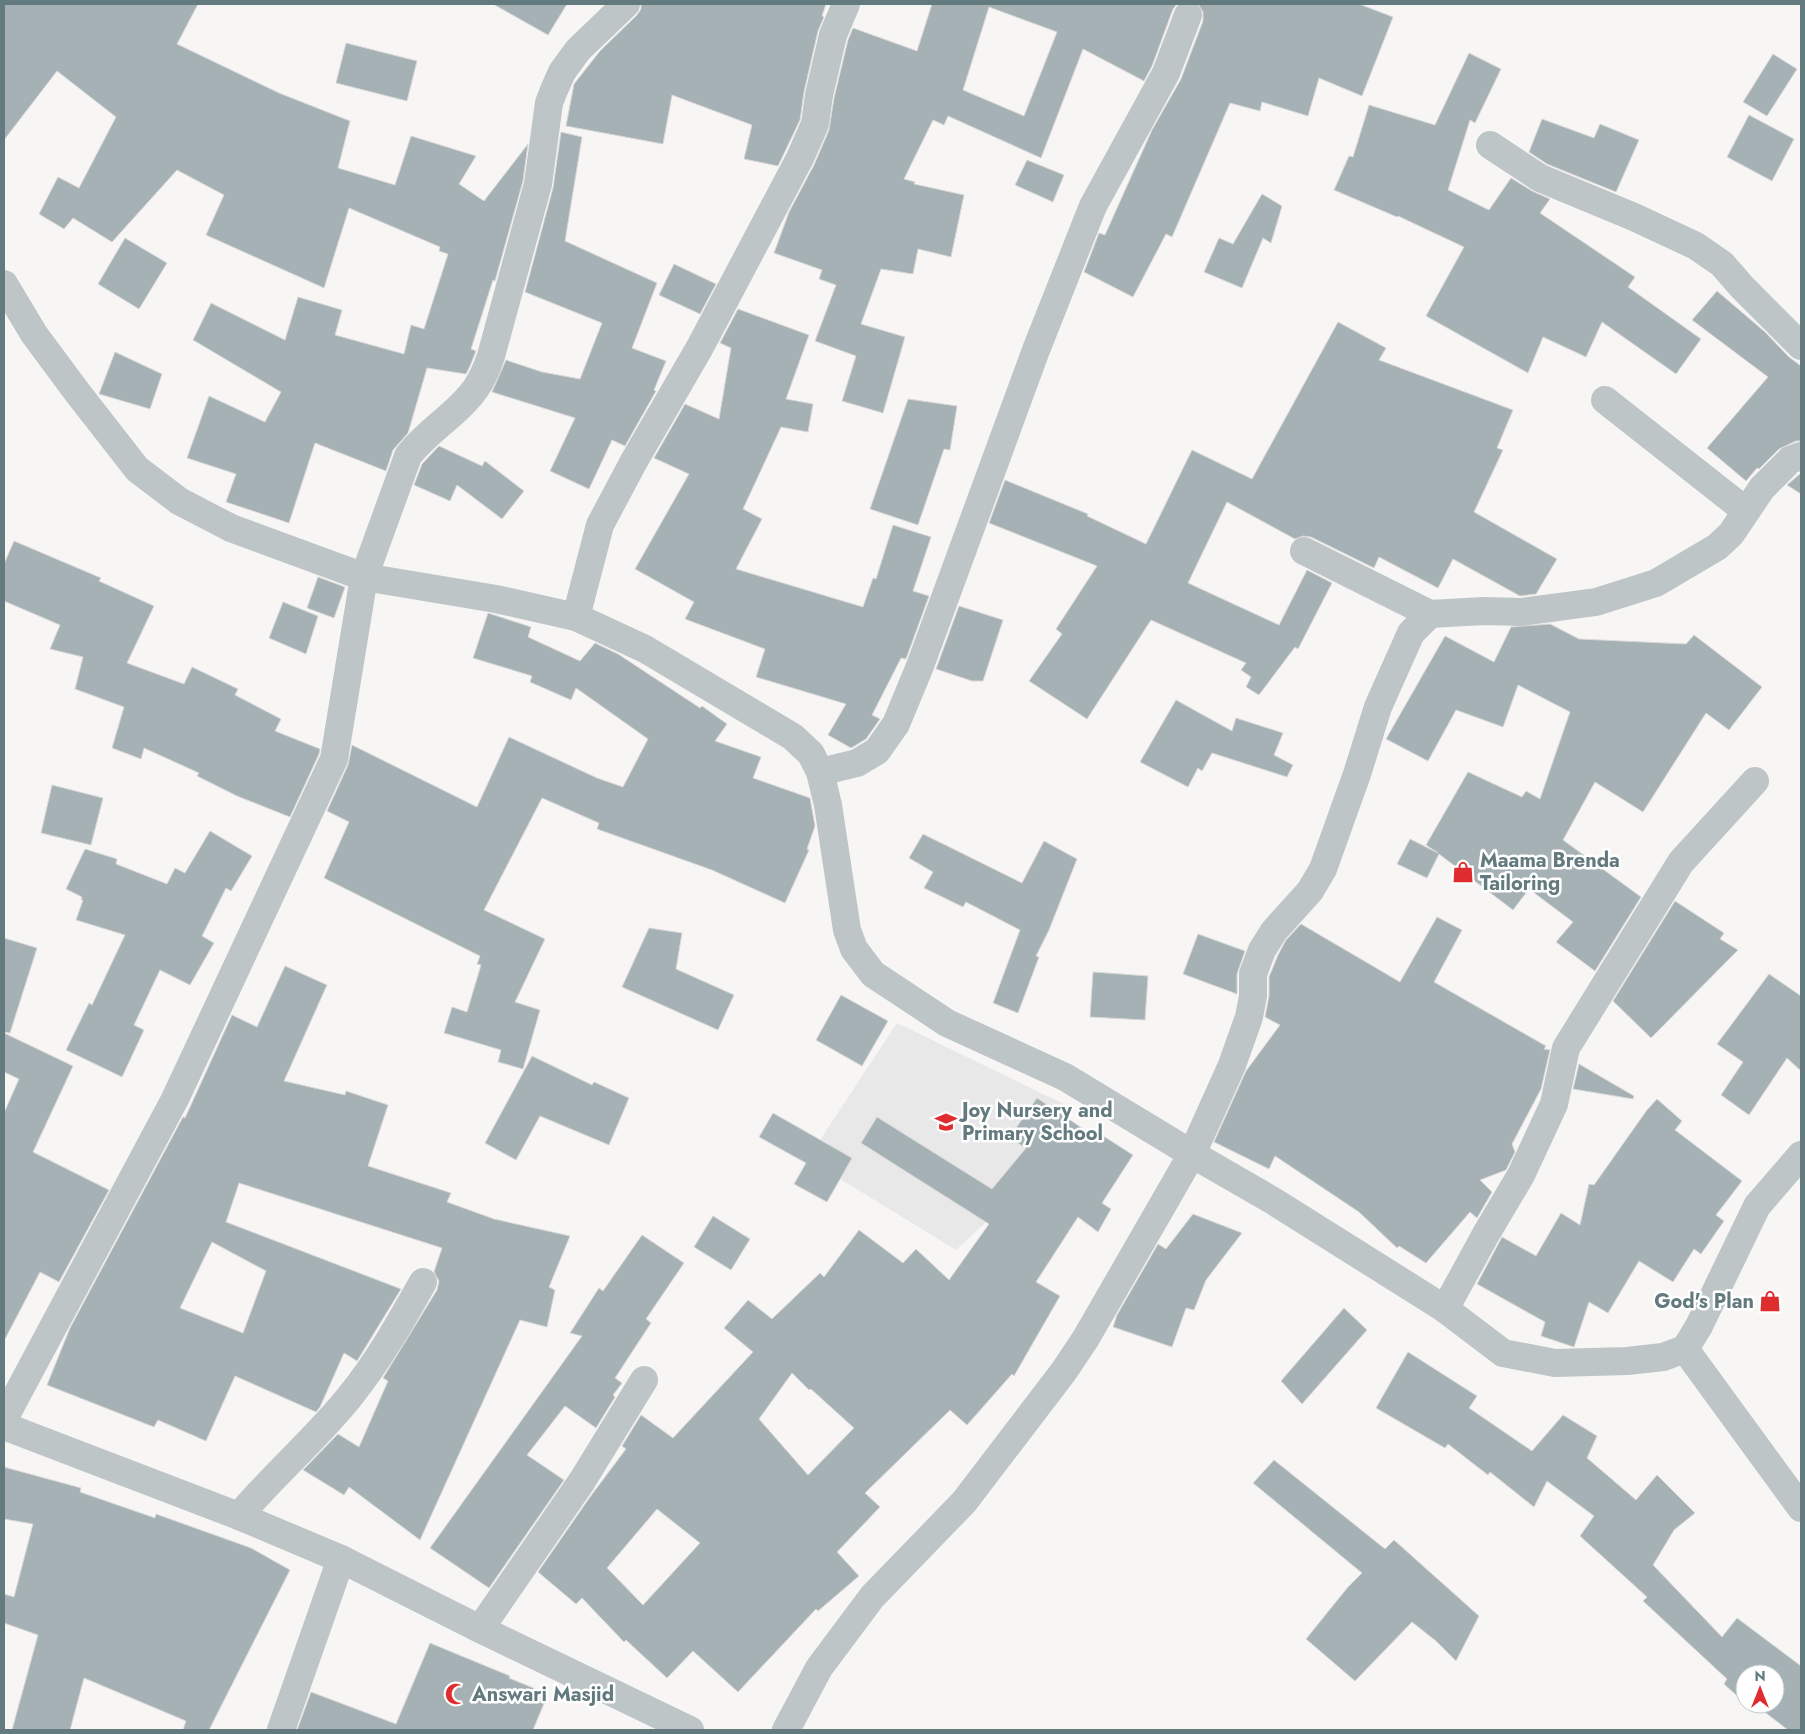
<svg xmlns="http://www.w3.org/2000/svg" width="1805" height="1734" font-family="Jost,sans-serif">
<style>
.built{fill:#e8e8e8}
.building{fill:#a5b1b4;stroke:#d9d8d7;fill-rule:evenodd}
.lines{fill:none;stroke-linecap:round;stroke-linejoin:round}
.minor{stroke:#bec5c7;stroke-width:28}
.labels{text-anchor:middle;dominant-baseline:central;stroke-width:5;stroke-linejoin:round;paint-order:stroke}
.poi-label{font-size:20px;font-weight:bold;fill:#637a7f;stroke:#fff;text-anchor:start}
</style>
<rect width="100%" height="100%" fill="#f7f6f4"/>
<!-- built -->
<path class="built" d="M897 1023 1070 1107 1026 1178 983 1225 956 1250 811 1161 822 1137Z"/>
<!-- building -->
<g class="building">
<path d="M4 4H198L177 44 279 93 350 121 338 168 395 185 411 136 476 156 459 184 484 201 528 144 523 181 495 281 493 280 471 349 476 351 470 366 466 374 427 368 408 433 393 450 386 471 315 443 289 523 226 502 236 474 187 458 209 396 265 422 281 392 193 340 211 303 285 340 298 297 342 310 335 335 404 354 411 325 424 329 448 254 439 251 440 247 349 208 324 288 206 235 224 195 177 170 112 242 73 218 64 229 39 214 58 177 79 188 116 117 57 71 4 140Z"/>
<path d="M493 4H567L548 35Z"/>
<path d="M641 4H826L822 16 824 17 818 31 804 92 800 120 778 166 744 159 752 125 672 95 663 144 566 126 574 84 600 51 637 15 641 9Z"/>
<path d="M932 4H1177L1173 9 1152 66 1144 81 1083 49 1041 158 948 116 944 125 933 120 904 179 915 182 914 184 964 195 951 257 918 249 913 274 881 269 861 324 905 337 883 413 842 401 856 356 815 341 836 285 819 279 822 270 774 253 789 212 814 165 829 130 834 98 848 40 853 28 917 51ZM989 7 1057 32 1024 116 963 90Z"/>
<path d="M1198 4H1359L1393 17 1362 96 1319 78 1308 116 1262 102 1260 111 1230 103 1172 237 1166 234 1133 297 1084 272 1099 233 1105 235 1152 130 1181 79 1203 21V12Z"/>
<path d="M346 43 417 61 407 101 336 83Z"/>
<path d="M1469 53 1501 69 1475 123 1470 120 1448 190 1489 210 1511 178 1532 191 1550 199 1540 213 1635 277 1628 287 1701 339 1676 374 1602 322 1586 357 1543 337 1528 373 1426 316 1464 247 1398 216 1397 217 1334 190 1349 156 1353 157 1369 105 1435 125Z"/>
<path d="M1773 54 1797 69 1767 116 1743 102Z"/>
<path d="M1749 115 1794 139 1772 181 1727 157Z"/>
<path d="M1542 119 1594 138 1600 124 1639 140 1616 192 1547 164 1529 152Z"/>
<path d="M561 132 582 137 565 241 657 283 632 348 666 361 654 390 656 391 625 446 612 440 589 489 550 471 575 418 492 392 506 360 542 372 580 379 602 323 525 292 553 188Z"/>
<path d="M1027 160 1064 175 1053 202 1015 185Z"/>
<path d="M1262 194 1282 206 1271 243 1263 238 1242 288 1204 272 1219 238 1233 244Z"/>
<path d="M125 238 167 263 139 309 98 284Z"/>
<path d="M674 264 716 284 700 314 659 295Z"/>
<path d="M1717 291 1765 332 1789 357 1801 366V441H1796L1779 449 1759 469 1757 468 1746 481 1707 448 1768 377 1692 320Z"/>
<path d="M738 309 809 335 786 399 813 404 808 432 781 427 743 509 762 519 736 569 863 607 873 578 876 579 893 525 931 537 913 591 929 596 906 659 901 658 872 715 880 719 866 739 851 748 828 735 846 704 756 677 765 649 685 619 694 602 635 569 689 474 654 458 685 404 719 419 731 348 720 343Z"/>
<path d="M1338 322 1386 348 1379 360 1513 410 1497 448 1503 450 1474 512 1557 559 1536 594 1520 596 1453 559 1438 588 1379 557 1374 568 1311 537 1303 536 1295 539 1227 502 1188 583 1279 625 1307 570 1332 583 1298 649 1295 647 1259 695 1246 687 1251 677 1241 670 1246 663 1151 620 1087 719 1029 681 1062 634 1056 629 1097 566 989 523 1005 480 1088 514 1087 516 1146 544 1192 450 1252 479Z"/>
<path d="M115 352 162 374 150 409 99 394Z"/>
<path d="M908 399 957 406 950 450 944 449 918 525 870 509Z"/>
<path d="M439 446 482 466 485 461 524 491 502 519 457 485 450 501 414 485 422 464Z"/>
<path d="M1801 473V494L1787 485Z"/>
<path d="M14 541 101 578 99 581 154 606 127 663 184 684 192 667 238 689 235 695 281 719 275 731 320 749 319 754 290 817 237 796 197 776 199 773 144 748 141 759 112 748 124 707 75 689 83 657 50 649 60 625 4 601V564Z"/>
<path d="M318 577 345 587 334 618 307 608Z"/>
<path d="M283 602 318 616 306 654 269 638Z"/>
<path d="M959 606 1003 620 983 681H972L936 669Z"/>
<path d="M488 613 531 627 528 637 580 661 595 643 618 654 700 708 702 706 727 724 715 741 761 757 753 778 810 798 815 826 807 849 809 850 785 903 712 870 597 829 599 823 542 798 484 910 545 939 515 1002 540 1010 523 1069 498 1062 501 1050 444 1033 452 1007 467 1012 481 965 477 964 480 956 324 878 349 822 327 811 348 765 352 745 477 807 509 737 597 778 623 787 648 739 576 688 571 700 530 682 532 676 473 658Z"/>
<path d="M1550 624 1579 639 1686 644 1694 635 1762 687 1729 730 1706 713 1643 812 1595 782 1563 840 1641 897 1595 971 1556 942 1573 922 1529 889 1513 910 1439 854 1427 878 1397 864 1410 839 1438 853 1426 845 1468 772 1522 797 1526 791 1540 799 1570 712 1518 685 1503 727 1456 710 1428 761 1386 739 1445 636 1494 662 1511 627Z"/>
<path d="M1176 700 1232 731 1236 718 1283 733 1274 755 1293 765 1287 777 1212 753 1202 771 1198 768 1188 787 1140 762Z"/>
<path d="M52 785 103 798 91 845 41 833Z"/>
<path d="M210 831 252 856 231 891 226 888 202 936 214 943 190 985 160 970 134 1025 144 1030 122 1077 66 1050 89 1003 92 1005 125 935 76 920 83 900H81L82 897 66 889 85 849 117 859 116 864 167 884 175 868 185 873Z"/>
<path d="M923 834 1022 883 1044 841 1077 859 1049 930 1036 956 1039 957 1018 1013 993 1003 1020 930 966 902 963 907 924 888 933 872 909 858Z"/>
<path d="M1675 901 1724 933 1720 939 1738 950 1651 1038 1613 1001Z"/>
<path d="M1437 917 1462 930 1434 982 1546 1046 1544 1049 1550 1050 1541 1089 1512 1144 1515 1152 1506 1170 1480 1180 1492 1192 1477 1218 1470 1212 1426 1263 1399 1246 1397 1248 1359 1212 1275 1156 1269 1169 1214 1142 1246 1071 1280 1025 1265 1017 1269 996V977L1278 955 1286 940 1301 924 1400 982Z"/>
<path d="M649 928 682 933 676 969 734 995 718 1030 622 987Z"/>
<path d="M1198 934 1245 951 1237 974V994L1183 974Z"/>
<path d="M4 938 37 948 10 1033 4 1032Z"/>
<path d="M285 966 327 985 284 1081 345 1095 346 1091 388 1105 368 1166 451 1193 447 1202 494 1219 570 1236 549 1287 555 1290 547 1327 520 1320 420 1540 349 1487 344 1495 303 1470 338 1434 359 1447 388 1381 383 1378 437 1290 439 1281 434 1272 442 1248 239 1183 226 1222 401 1289 357 1361 344 1353 320 1407 316 1412 235 1376 206 1441 158 1420 154 1427 47 1385 70 1328 183 1117 185 1118 232 1015 257 1027ZM212 1242 266 1271 243 1333 180 1308Z"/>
<path d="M1093 972 1148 976 1145 1020 1090 1017Z"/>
<path d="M1769 974 1801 996V1071L1787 1058 1749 1115 1721 1095 1743 1062 1717 1044Z"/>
<path d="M841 995 888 1021 862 1066 816 1040Z"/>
<path d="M4 1033 73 1066 33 1152 109 1190 59 1282 40 1272 4 1341V1113L19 1079 4 1072Z"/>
<path d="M532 1056 592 1085 594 1082 629 1098 609 1145 540 1116 516 1160 485 1143Z"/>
<path d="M1579 1064 1634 1096 1633 1099 1573 1089Z"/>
<path d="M1037 1098 1094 1136 1097 1132 1133 1155 1102 1203 1111 1209 1098 1232 1078 1217 1036 1282 1060 1296 1014 1376 1012 1374 967 1425 950 1410 865 1493 880 1507 837 1552 859 1576 818 1611 816 1609 738 1692 693 1651 667 1678 626 1640 624 1642 582 1598 576 1604 538 1572 590 1497 626 1449 622 1446 641 1415 673 1438 753 1352 724 1328 748 1300 772 1319 820 1273 824 1277 859 1230 903 1263 916 1249 949 1280 989 1224 861 1143 877 1117 992 1189 1026 1148 1009 1138ZM792 1373 809 1390 811 1389 854 1428 808 1475 759 1419ZM657 1509 700 1543 643 1605 607 1568Z"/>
<path d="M1657 1099 1682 1121 1675 1130 1742 1181 1716 1215 1724 1221 1701 1254 1694 1249 1673 1282 1639 1261 1608 1313 1589 1302 1574 1347 1541 1336 1545 1322 1477 1284 1502 1237 1536 1256 1561 1213 1580 1225 1589 1184 1594 1185 1647 1110Z"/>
<path d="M773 1113 852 1158 827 1202 794 1184 806 1163 759 1137Z"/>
<path d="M1193 1214 1242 1233 1206 1280 1194 1310 1186 1308 1172 1347 1113 1327 1117 1315 1158 1244 1166 1249Z"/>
<path d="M713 1216 750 1239 731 1270 694 1247Z"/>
<path d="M642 1235 684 1263 646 1319 651 1323 615 1378 622 1383 613 1395 615 1397 596 1428 565 1406 527 1455 564 1480 489 1588 430 1548 582 1336 570 1333 599 1288 603 1291Z"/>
<path d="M1344 1308 1367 1330 1302 1404 1281 1381Z"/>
<path d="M1408 1352 1477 1396 1469 1408 1532 1451 1563 1415 1597 1436 1587 1458 1636 1500 1657 1475 1695 1513 1674 1530 1653 1565 1722 1637 1737 1618 1801 1666V1730H1788L1758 1707 1754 1711 1746 1704H1775V1674H1745V1703L1724 1684 1727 1679 1643 1601 1647 1597 1580 1536 1594 1516 1547 1481 1534 1507 1490 1472 1488 1475 1448 1444 1445 1448 1376 1408Z"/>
<path d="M1274 1460 1385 1549 1394 1540 1479 1616 1456 1661 1436 1641 1412 1622 1355 1681 1306 1639 1348 1587 1362 1573 1253 1483Z"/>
<path d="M4 1467 81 1488 80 1492 155 1518 156 1514 251 1548 290 1570 209 1730H183L186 1721 84 1678 70 1730H12L38 1635 4 1623V1594L14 1597 33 1524 4 1519Z"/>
<path d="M430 1643 510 1676 509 1678 548 1694 533 1730H297L311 1692 396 1724Z"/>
</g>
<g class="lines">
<!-- minor -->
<g class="minor">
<path d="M1490 145 1540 178 1634 217 1696 246 1722 264 1742 287 1801 346"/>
<path d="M4 284 34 334 77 392 137 469 179 501 231 528 364 577 496 599 576 617 645 649 793 737 811 754 820 772 828 805 847 930 854 949 873 974 947 1023 1065 1077 1192 1154 1275 1202 1445 1309 1503 1353 1555 1363 1627 1361 1663 1357 1685 1349 1699 1326 1757 1206 1801 1155"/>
<path d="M1605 400 1746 511"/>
<path d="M1304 551 1430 614"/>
<path d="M576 617 600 525 634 461 700 347 800 158 815 124 819 95 833 35 846 4"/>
<path d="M820 772 857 763 877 751 896 724 920 666 1036 350 1093 206 1166 73 1188 15"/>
<path d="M1445 1309 1486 1234 1521 1175 1554 1104 1566 1048 1681 862 1755 781"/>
<path d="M1685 1349 1801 1508"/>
<path d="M4 1419 175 1099 334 759 364 577 408 456C428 430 459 413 476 388 483 378 487 368 491 356L538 184 549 103 554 90 562 72 578 50 626 4"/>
<path d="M4 1426 239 1516 341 1559 480 1629 690 1730"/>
<path d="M239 1516C274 1474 317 1438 351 1395 379 1360 401 1321 423 1282"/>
<path d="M480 1629 582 1481 644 1380"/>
<path d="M281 1730 341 1559"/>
<path d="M786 1730 819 1668 872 1597 964 1502 1064 1371 1086 1338 1192 1154 1232 1065 1249 1017 1253 996V974L1262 950 1274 931 1310 891 1323 869 1357 774 1378 707 1411 633 1430 614 1484 611 1522 612 1596 602 1656 583 1717 547 1731 534 1762 488 1790 460 1801 456"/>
</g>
</g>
<!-- icons -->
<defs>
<g id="shop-bare" transform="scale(1.725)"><path d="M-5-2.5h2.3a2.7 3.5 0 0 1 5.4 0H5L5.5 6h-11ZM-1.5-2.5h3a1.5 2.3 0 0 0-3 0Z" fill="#df2d2f" stroke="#fff" stroke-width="2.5" paint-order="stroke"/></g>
<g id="school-bare" transform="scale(1.725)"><path d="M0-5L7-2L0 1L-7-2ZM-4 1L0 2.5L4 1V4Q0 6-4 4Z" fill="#df2d2f" stroke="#fff" stroke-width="2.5" paint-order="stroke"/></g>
<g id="mosque-bare" transform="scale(1.725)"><path d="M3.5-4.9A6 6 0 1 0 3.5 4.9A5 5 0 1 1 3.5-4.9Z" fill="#df2d2f" stroke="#fff" stroke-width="2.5" paint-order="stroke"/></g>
</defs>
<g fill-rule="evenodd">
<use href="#shop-bare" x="1463" y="872"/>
<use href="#school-bare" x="946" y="1122"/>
<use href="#shop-bare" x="1770" y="1301"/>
<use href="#mosque-bare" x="456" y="1694"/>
</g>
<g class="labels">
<!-- poi labels -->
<g class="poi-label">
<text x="1480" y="860">Maama Brenda<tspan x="1480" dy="23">Tailoring</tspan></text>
<text x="962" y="1110">Joy Nursery and<tspan x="962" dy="23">Primary School</tspan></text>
<text x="1754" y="1301" text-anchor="end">God's Plan</text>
<text x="472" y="1694">Answari Masjid</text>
</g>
</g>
<!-- border -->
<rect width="1805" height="1734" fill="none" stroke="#637a7f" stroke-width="10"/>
<!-- north arrow -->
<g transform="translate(1760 1689)"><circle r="24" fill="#ffffff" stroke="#c1cacc"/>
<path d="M0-4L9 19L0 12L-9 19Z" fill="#df2d2f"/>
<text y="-8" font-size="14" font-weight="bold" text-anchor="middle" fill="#637a7f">N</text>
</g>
</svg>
